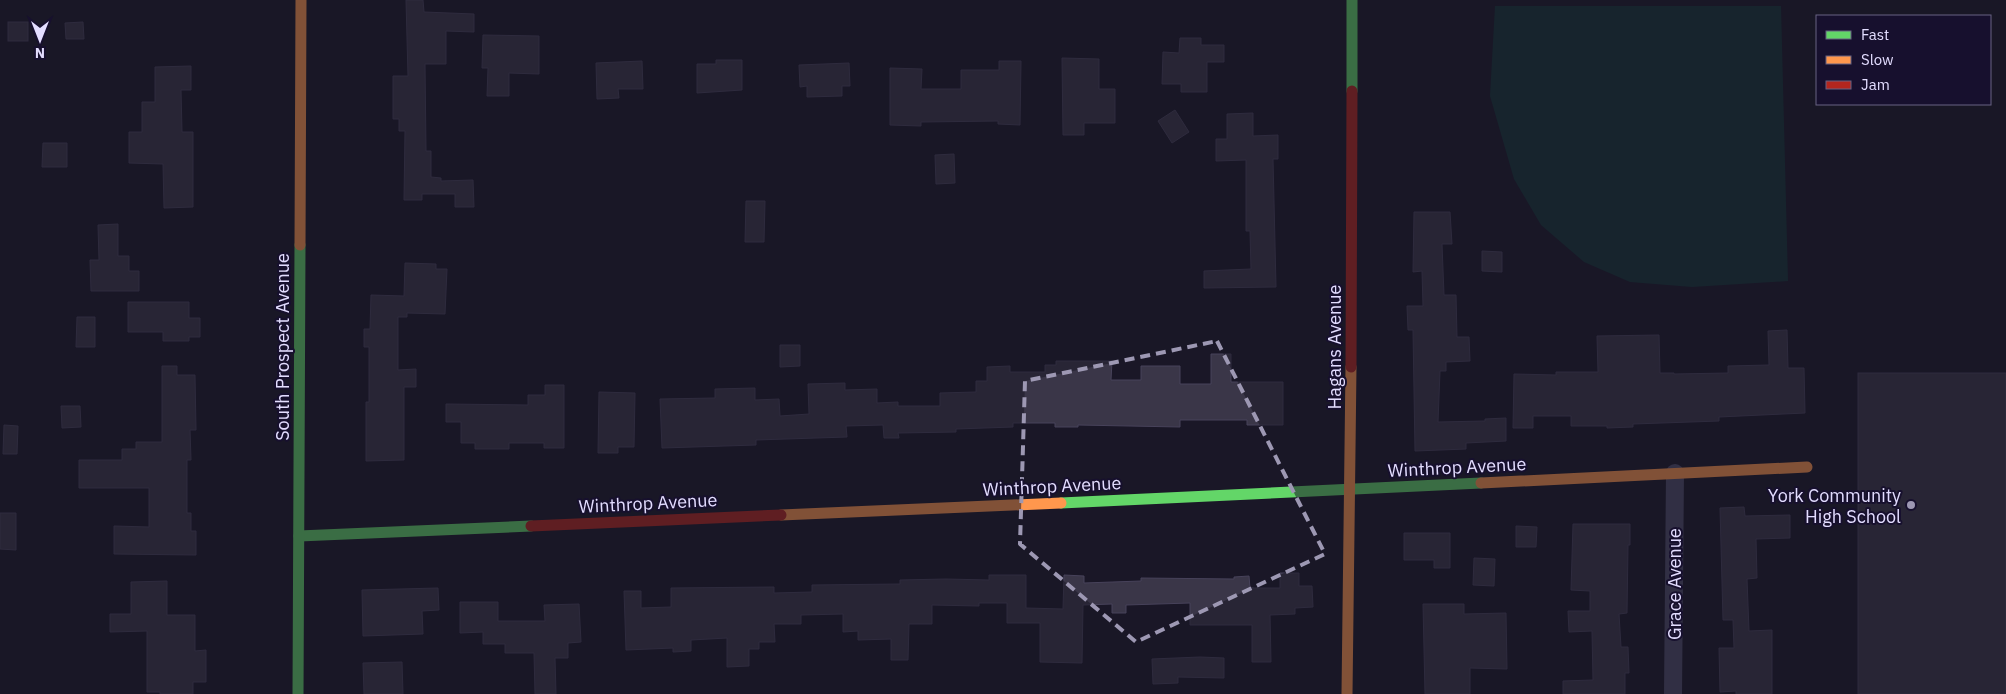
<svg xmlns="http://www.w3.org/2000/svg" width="2006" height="694" font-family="'IBM Plex Sans',sans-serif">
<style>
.green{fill:#143436}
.building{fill:#3a3648;stroke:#47425a}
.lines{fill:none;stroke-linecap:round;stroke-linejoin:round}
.street{stroke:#4e4c68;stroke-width:18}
.fast{stroke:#63d668;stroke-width:11}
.slow{stroke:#ff974d;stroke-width:11}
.jam{stroke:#b3261e;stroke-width:11}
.marked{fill:none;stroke:#9d98b3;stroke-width:4;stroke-dasharray:10 6;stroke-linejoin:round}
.poi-dot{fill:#9d98b3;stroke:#17102e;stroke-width:2}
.labels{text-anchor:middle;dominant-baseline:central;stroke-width:4;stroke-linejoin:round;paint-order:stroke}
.street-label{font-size:18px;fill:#e3ddff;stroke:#17102e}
.poi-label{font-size:18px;fill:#e3ddff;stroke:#17102e;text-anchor:end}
</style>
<rect width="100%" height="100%" fill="#1a1727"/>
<!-- green -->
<path class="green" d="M1495 6H1781L1788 281 1692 287 1630 282 1584 262 1541 225 1514 179 1490 96Z"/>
<!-- building -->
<g class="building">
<path d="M406 0H423L424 12 474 14V32L446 31V64H425L426 151H431V177L441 178V181L473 180 474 207H455V194H422V200H404L405 131H399V119H393V76H408Z"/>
<rect x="8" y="22" width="20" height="19"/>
<path d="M83 22 84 39H66L65 23Z"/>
<path d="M483 35 539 36V74L509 73V96H487L488 68H482Z"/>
<path d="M1180 38H1201V45H1224V62H1207V92H1181V84H1162L1163 52 1179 53Z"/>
<path d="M1062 58 1099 59V89H1115V123H1084V135H1063Z"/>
<path d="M716 60H742V90L697 93V64H716Z"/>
<path d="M642 61 643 89H618L619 98 597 99 596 63Z"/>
<path d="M999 61H1021L1020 125 998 124V121L921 122V126L890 125V68L922 69 921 89H961V70H999Z"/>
<path d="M849 63 850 86H842V96L807 97V86L800 87 799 65Z"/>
<path d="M191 66V90H181L182 132H193V207L164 208 163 164 129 163V132H142V102H155V67Z"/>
<path d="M1175 110 1189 132 1172 143 1158 121Z"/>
<path d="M1253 113V136L1278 135V159H1273L1276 287 1204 288V271L1251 269 1250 231H1246V160L1216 161V139H1227V114Z"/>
<path d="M43 143H67V167H42Z"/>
<path d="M954 154 955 183 936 184 935 155Z"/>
<path d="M746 201H765L764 242H745Z"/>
<path d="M1414 212H1450L1452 244H1442L1444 295H1456L1457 337H1469L1470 361 1446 362V371H1440L1438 422 1485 421V419L1506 418V441L1466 443V449L1415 451 1413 330H1408L1407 306H1423L1422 271 1413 272Z"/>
<path d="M118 224V256H129V271H139V291H91L90 260H99L98 225Z"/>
<path d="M1482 251 1502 252V272L1482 271Z"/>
<path d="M405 263 436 264V269H447L445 314 407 313V317H398V370L416 369V387H404V460L366 461V402H369V347H364V329H370L371 295 404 296Z"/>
<path d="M128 302H189V318H200V337H189V341H163V332H128Z"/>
<path d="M77 317H95V347H76Z"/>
<path d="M1787 330 1788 368H1804L1805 413 1719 417V421L1633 424V427L1607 428V426H1571V416H1533V428H1513L1514 374 1556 375V372H1598L1597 336 1659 335 1660 373H1674V374L1728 373V366L1769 365 1768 331Z"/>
<path d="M780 345H800V366L780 367Z"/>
<path d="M1211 354H1231V382H1283V425H1247V420H1180V427L1078 425V427H1055V423H1013V427L956 429V432L898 433 899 438H884L883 425 846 426 847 437 756 440V445L662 448 660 399 715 398V389L755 388V400L779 399 780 416 809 414 808 384 845 383V390L877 389V403L898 402V406H940V393L976 392V381H987V367L1010 366V372H1045V365H1056V361H1112L1111 380H1141V366H1180V384H1211Z"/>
<path d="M162 366H177V375H195L196 430H190L191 460H187V513H191V531H196V555L114 554V526L149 527V488H79V460H122V449H136V442H162Z"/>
<rect x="1858" y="373" width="148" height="321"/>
<path d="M545 385H564V448H544V443H509V449H475V443H461V422H446V404L528 405V395H545Z"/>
<path d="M599 392 635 393 634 447H618V453H598Z"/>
<path d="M61 406H80L81 427 62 428Z"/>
<path d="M4 425 18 426 17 454H3Z"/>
<path d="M1744 507 1745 516 1790 515V538L1756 539 1757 578 1747 579 1749 631 1772 630V694H1736V691L1720 692 1719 648H1734L1733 620H1723L1720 508Z"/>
<path d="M0 513H16V550L0 549Z"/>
<path d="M1573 524H1630V545H1628L1627 613 1619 614 1621 647H1628L1629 673H1625V694H1563V681L1593 680 1592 631 1569 632 1568 611H1590V591L1571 590Z"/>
<path d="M1516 526 1537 527 1536 547H1516Z"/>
<path d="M1404 533H1450V568H1434V560H1404Z"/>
<path d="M1474 558 1495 559 1494 586 1473 585Z"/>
<path d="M1280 573H1299V586H1312L1313 607 1295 608V614L1270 615 1271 662H1252V625H1190V603L1126 605V613H1112V604L1083 605 1082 663 1040 662V623H1007V603H979V606L932 605V624H909L908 660H891V639L858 640V631L843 632V614L801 615V624H774L775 642H759V649H749V666L727 667V638L691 640V651L673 652V648L626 650 624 591H641V608L671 607V588L774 587V593L812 592V585L900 584V580L946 579 989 580V575H1026V608L1063 609 1064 575 1084 576V583L1141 581V578L1234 579V577L1249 576 1250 588H1280Z"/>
<path d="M167 581V615H195V651L206 650V682H193V694H160V692H147V631L110 632V614H131V582Z"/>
<path d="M438 588 439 610 422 611 423 634 363 636 362 590Z"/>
<path d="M460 602H498V621H545L544 605 579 604 581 642 568 643V658H555L556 694H535L534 653H505V644H483V632L460 633Z"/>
<path d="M1423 604H1464V614L1506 613 1507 669 1470 668V694H1425Z"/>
<path d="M1200 657 1224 658V678L1178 677V683L1153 684 1152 659Z"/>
<path d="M402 662 403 694H364L363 663Z"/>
</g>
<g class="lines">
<!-- street -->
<path class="street" d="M1673 694 1675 473"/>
<!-- fast -->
<g class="fast">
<path d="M1352 91V0"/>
<path d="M1061 503 1481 483"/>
<path d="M299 536 531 526"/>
<path d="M298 694 300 245"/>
</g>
<!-- slow -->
<g class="slow">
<path d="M300 245 301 0"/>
<path d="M1481 483 1807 467"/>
<path d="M781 515 1061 503"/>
<path d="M1347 694 1351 367"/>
</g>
<!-- jam -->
<g class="jam">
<path d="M1351 367 1352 91"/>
<path d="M531 526 781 515"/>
</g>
</g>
<!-- marked area -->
<path d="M0 0H2006V694H0ZM1217 341 1325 554 1136 642 1020 544 1025 381Z" fill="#1a1727" fill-opacity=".55" fill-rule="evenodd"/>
<path class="marked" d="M1217 341 1325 554 1136 642 1020 544 1025 381Z"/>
<!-- markers -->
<circle class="poi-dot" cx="1911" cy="505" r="5"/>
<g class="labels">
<!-- street labels -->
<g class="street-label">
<text transform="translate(282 347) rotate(-90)">South Prospect Avenue</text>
<text transform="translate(1334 347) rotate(-90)">Hagans Avenue</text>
<text transform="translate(1457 467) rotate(-3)">Winthrop Avenue</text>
<text transform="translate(1052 486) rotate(-3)">Winthrop Avenue</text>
<text transform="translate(648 503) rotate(-3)">Winthrop Avenue</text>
<text transform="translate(1674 584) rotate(-90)">Grace Avenue</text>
</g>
<!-- poi labels -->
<g class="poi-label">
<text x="1901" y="495">York Community<tspan x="1901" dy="21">High School</tspan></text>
</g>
</g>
<!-- legend -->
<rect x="1816" y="15" width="175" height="90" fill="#17102e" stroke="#696282"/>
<rect x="1826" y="31" width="25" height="8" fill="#63d668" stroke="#696282"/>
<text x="1861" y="40" font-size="15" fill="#e3ddff">Fast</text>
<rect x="1826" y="56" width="25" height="8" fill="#ff974d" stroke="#696282"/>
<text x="1861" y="65" font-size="15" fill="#e3ddff">Slow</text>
<rect x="1826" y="81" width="25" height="8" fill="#b3261e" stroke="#696282"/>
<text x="1861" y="90" font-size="15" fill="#e3ddff">Jam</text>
<!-- north arrow -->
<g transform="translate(40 40) rotate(180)" stroke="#17102e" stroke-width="4" paint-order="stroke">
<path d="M0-4L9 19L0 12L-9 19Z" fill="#e3ddff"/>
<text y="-8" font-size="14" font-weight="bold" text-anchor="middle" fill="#e3ddff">N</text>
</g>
</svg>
